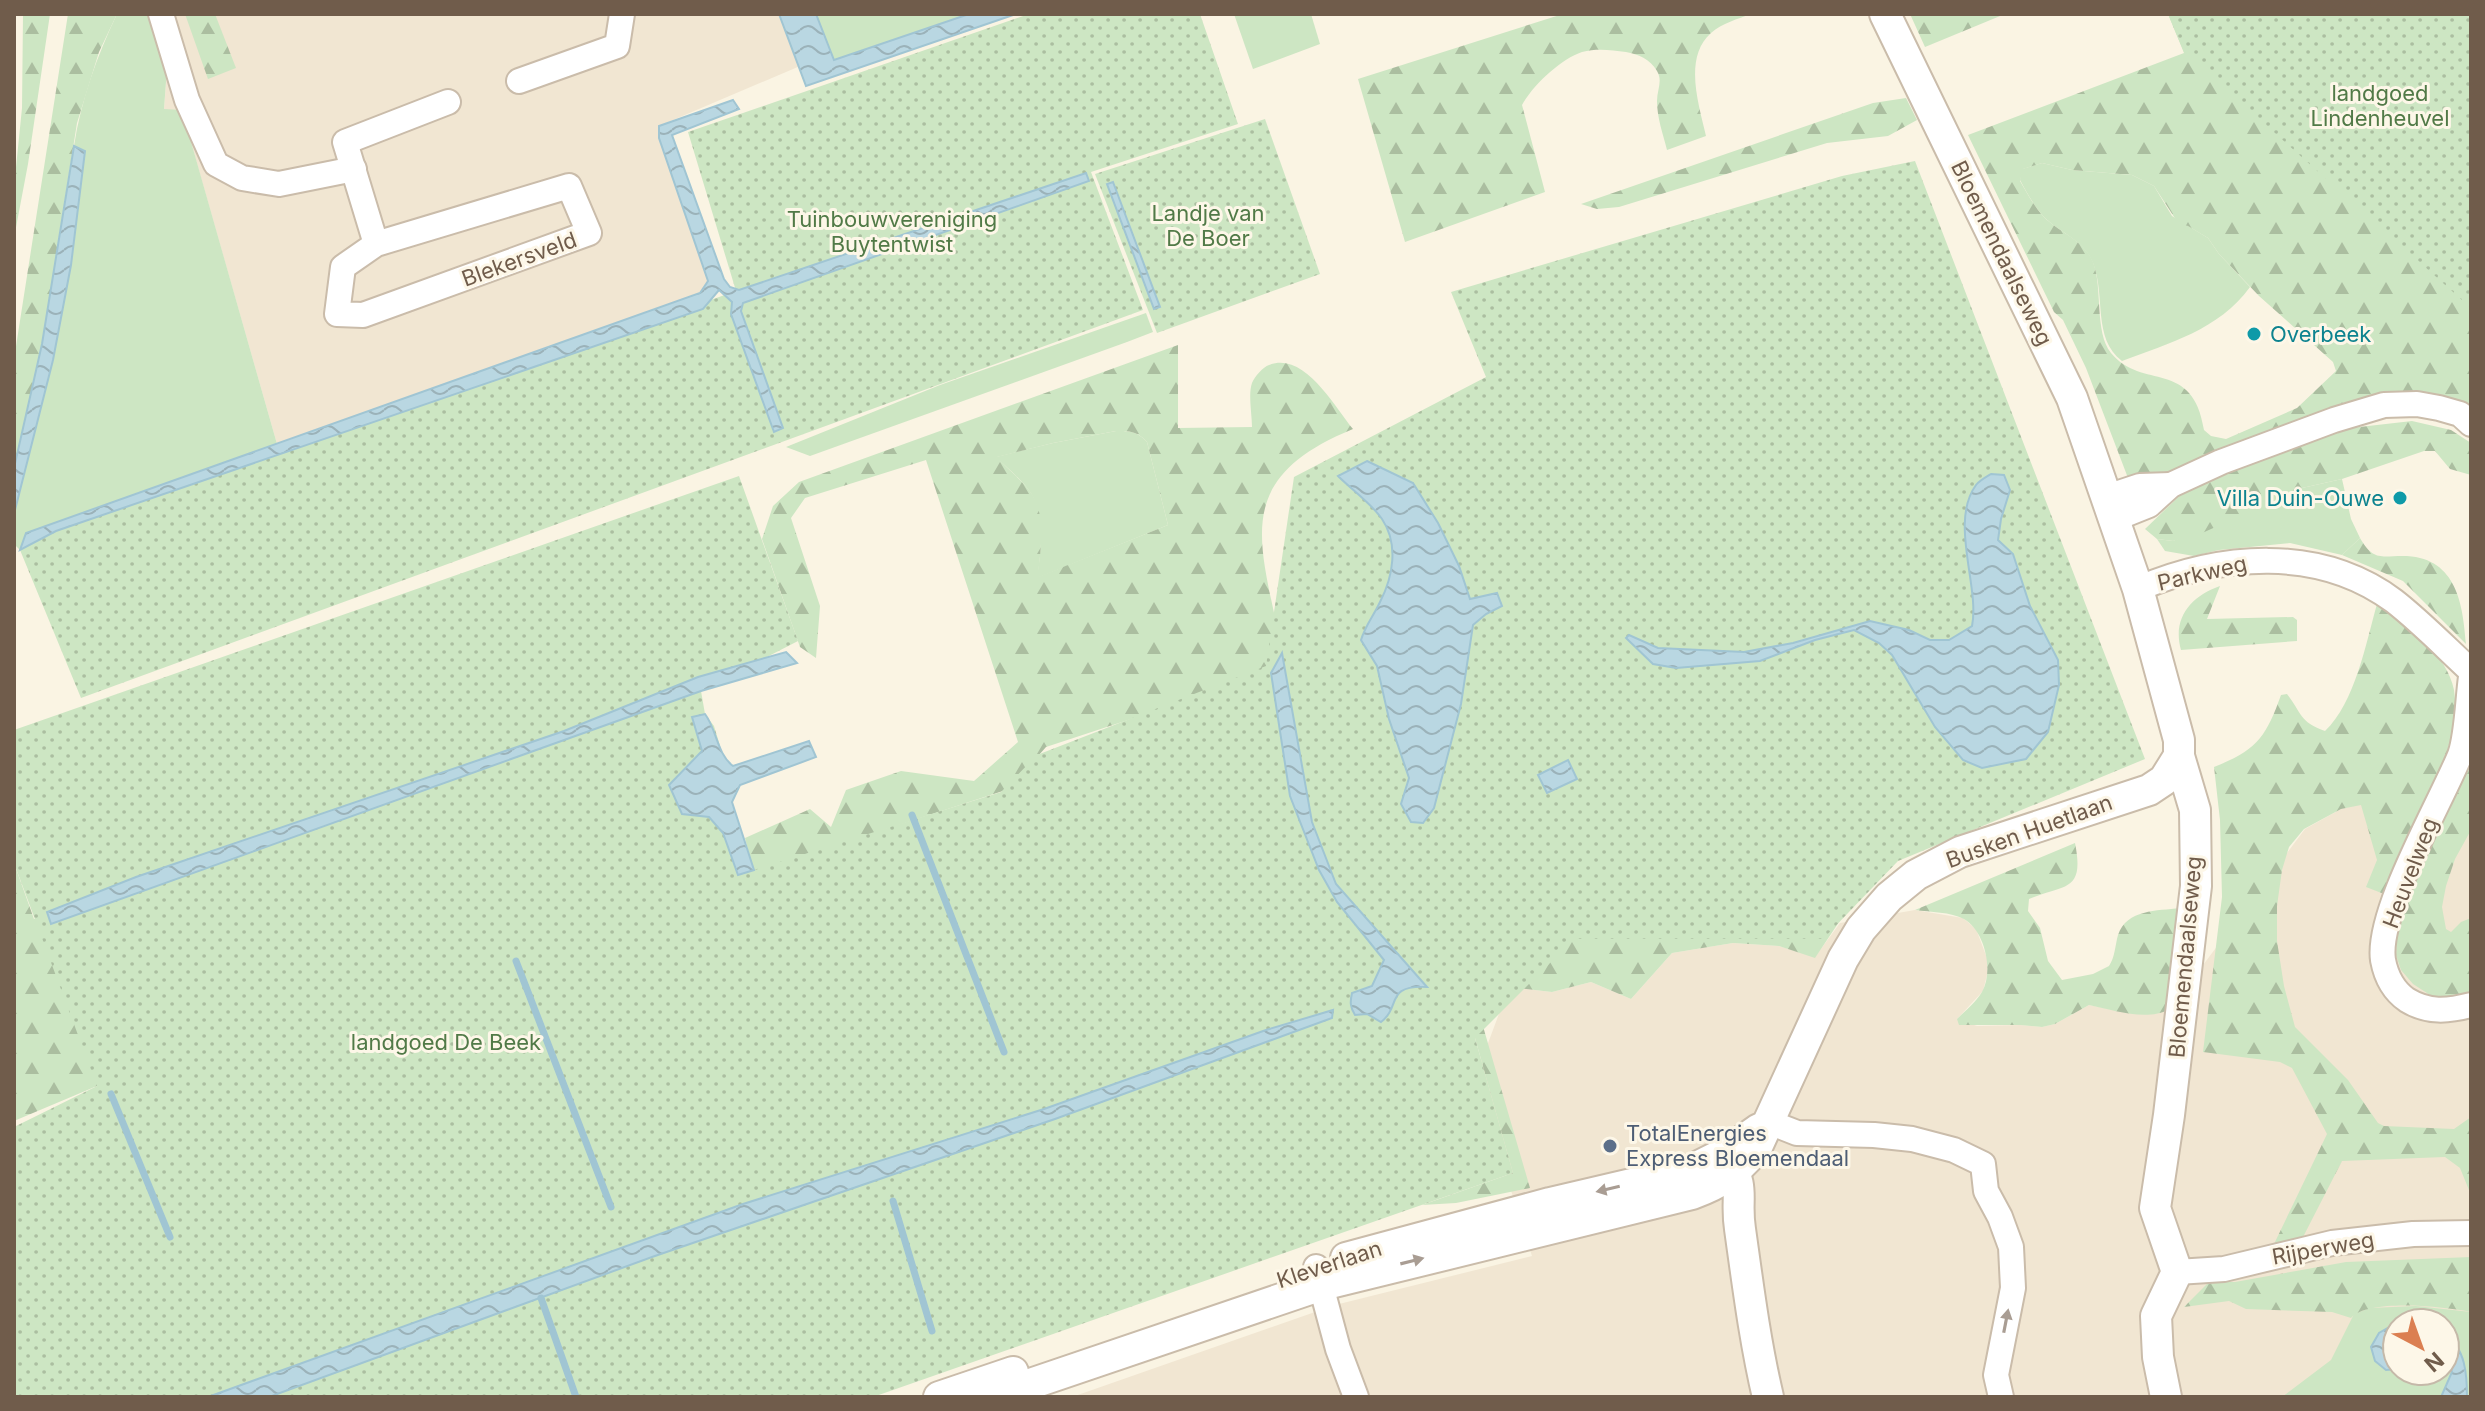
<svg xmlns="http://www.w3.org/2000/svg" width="2485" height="1411" font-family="Inter,sans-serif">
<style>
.residential{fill:#f1e6d2;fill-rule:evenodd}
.grass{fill:#cde6c3;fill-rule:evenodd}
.forest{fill:url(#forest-firs);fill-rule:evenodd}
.park{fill:url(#park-dots)}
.water{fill:url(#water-waves);stroke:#a0c5d3;stroke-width:2}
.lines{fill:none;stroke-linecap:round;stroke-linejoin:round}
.stream{stroke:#a0c5d3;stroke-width:7}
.minor-casing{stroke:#cabcaa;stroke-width:28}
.tertiary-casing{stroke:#cabcaa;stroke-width:34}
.minor{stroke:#fff;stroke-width:24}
.tertiary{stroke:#fff;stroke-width:30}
.oneway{fill:#a99d93}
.culture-dot{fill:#0f9aa8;stroke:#fdf7e8;stroke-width:3}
.service-dot{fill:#5c6f8a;stroke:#fdf7e8;stroke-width:3}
.labels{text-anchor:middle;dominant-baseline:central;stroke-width:6;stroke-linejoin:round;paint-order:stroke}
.park-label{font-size:22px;fill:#517a47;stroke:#fdf7e8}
.street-label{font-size:22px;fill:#705c4b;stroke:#fdf7e8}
.culture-label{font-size:22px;fill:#0d838f;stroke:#fdf7e8;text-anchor:start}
.service-label{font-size:22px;fill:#4e5e75;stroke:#fdf7e8;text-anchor:start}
</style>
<defs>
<pattern id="forest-firs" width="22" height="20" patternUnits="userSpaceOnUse" patternTransform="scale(2)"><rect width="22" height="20" fill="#cde6c3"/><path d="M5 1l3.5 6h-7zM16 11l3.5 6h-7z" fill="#abbea0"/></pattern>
<pattern id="park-dots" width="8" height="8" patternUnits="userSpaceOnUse" patternTransform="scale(2)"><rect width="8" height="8" fill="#cde6c3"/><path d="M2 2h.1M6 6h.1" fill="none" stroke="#abbea0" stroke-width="1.8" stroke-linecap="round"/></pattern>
<pattern id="water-waves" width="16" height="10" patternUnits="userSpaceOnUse" patternTransform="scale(2)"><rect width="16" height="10" fill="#b9d7e2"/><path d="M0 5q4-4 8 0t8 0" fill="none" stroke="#9bb2b9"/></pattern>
</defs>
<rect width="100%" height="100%" fill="#faf4e3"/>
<!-- residential -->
<g class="residential">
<path d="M157 14H922L659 126V138L708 281 700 293 277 444 182 111 164 110 168 55Z"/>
<path d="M2361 804 2471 811V1397H1072L1335 1305 1532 1256 1475 1078 1509 987 1552 992 1591 982 1631 999 1672 953 1733 943 1779 946 1815 957 1840 923 1915 910 1963 918 1976 929 1987 958V975L1983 991 1957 1019 1977 1026 2020 1025 2042 1027 2055 1024 2089 1005 2135 1014 2170 1009 2305 829 2341 809ZM2397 1323H2445V1371H2397Z"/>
</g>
<!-- grass -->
<g class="grass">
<path d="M117 14H156L168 55 164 109 182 110 277 444 26 533 20 550 14 544V511L85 151 74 146C81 100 97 56 117 14Z"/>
<path d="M816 14H969L834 61Z"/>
<path d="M1234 14H1311L1320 44 1253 69Z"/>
<path d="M2042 163 2072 170 2132 175 2154 186 2172 216 2208 238 2219 254 2250 287C2219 330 2169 343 2122 361 2092 338 2106 296 2093 263 2084 240 2060 233 2044 217 2034 206 2027 193 2020 180L2022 169Z"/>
<path d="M1146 313 1153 332 1127 342 810 456 786 447 940 385Z"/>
<path d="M1116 431C1130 431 1137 431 1147 442L1168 525 1037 578C1041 551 1046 513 1028 489 1020 478 1007 468 996 457L1053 443Z"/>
<path d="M2342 479 2351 519 2360 538 2342 555 2290 543 2219 550 2194 556 2165 551 2157 539 2173 541 2302 488Z"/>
<path d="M2416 1306 2471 1312V1397H2282L2331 1360 2354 1314 2370 1308ZM2397 1323H2445V1371H2397Z"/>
</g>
<!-- forest -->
<g class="forest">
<path d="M23 14H50L28 164 14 238V187L22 108Z"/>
<path d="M68 14H117L99 52 77 123 42 344 14 468V359Z"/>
<path d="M185 14H215L236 68 208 79Z"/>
<path d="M1563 14H1751C1738 19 1722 23 1711 33 1683 58 1699 105 1706 136L1667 150C1663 134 1657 118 1657 101 1657 90 1663 81 1657 71 1650 59 1638 54 1626 52 1611 50 1597 48 1582 52 1561 59 1533 85 1522 105L1545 192 1405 242 1358 79Z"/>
<path d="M1910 14H2005L1925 47Z"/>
<path d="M2168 14H2471V411L2447 399 2181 471 2138 479 2128 478 2086 368 2063 320 2054 312 1968 135 2184 53ZM2042 163 2072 170 2132 175 2154 186 2178 223 2188 226 2208 238 2219 254 2259 296 2333 362 2336 371 2297 408 2226 439 2211 436 2204 430C2193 358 2142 391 2111 353 2094 332 2103 287 2093 262 2084 240 2060 233 2044 217 2034 206 2027 193 2020 181L2023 169Z"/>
<path d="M1906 98 1917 120 1888 136 1827 143 1619 207 1597 209 1581 204 1873 103Z"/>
<path d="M1178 345V428L1252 427C1252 414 1248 394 1252 383 1255 376 1263 367 1269 365 1304 351 1334 406 1353 429 1226 481 1263 546 1282 653L1271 673 1046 747 1009 789 97 1086 14 1121V863L34 919 753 870 745 838 810 809 831 827 846 790 901 771 974 781 1018 742 926 460 805 498 791 518 820 606 816 658 800 647 762 539 773 506 799 482ZM1116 431C1130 431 1137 431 1147 442L1168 525 1038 577C1040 549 1048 515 1029 490 1020 478 1006 468 997 457L1053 443Z"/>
<path d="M2412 421 2451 430 2471 443V475L2450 469 2435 451H2424L2342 479 2302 488 2200 534 2173 541 2157 539 2145 529 2197 479 2342 429Z"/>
<path d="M2360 538C2374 563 2383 555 2407 556 2457 559 2463 605 2466 644L2403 581 2342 555Z"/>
<path d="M2220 586 2207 619 2293 617 2297 620V641L2181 650C2172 618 2191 596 2220 586Z"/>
<path d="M2377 604C2406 620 2448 656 2454 690 2463 747 2421 803 2399 853 2394 866 2389 880 2384 894L2366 887 2377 860 2361 805 2341 809 2304 829 2289 847 2282 870 2277 906V941L2284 986 2295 1027 2348 1080 2378 1123 2384 1126 2454 1129 2471 1117V1195L2460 1168 2445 1157 2342 1161 2302 1239 2274 1244 2327 1134 2292 1068 2280 1062 2203 1052 2222 897 2220 820 2214 767C2257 750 2266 737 2281 695L2287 694C2302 713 2299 722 2325 731 2355 703 2366 643 2377 604Z"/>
<path d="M2471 743V830L2455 859 2446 886 2442 907 2446 929 2451 932 2461 922 2471 918V1001L2449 1003 2430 995 2413 984 2401 970 2396 955 2398 918Z"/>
<path d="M2075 843C2085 893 2064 884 2029 899L2028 911 2040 928 2048 961 2062 980 2093 974 2109 966C2115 957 2115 946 2118 935 2127 909 2157 911 2180 908L2170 1009C2146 1022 2114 1010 2089 1005L2055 1024 2042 1027 2020 1025H1959L1957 1019C1965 1011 1976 1002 1982 992 1994 971 1985 931 1964 919 1951 912 1930 912 1915 910Z"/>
<path d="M1857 895 1815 958 1779 946 1733 943 1672 953 1631 999 1591 982 1552 992 1509 987 1548 930Z"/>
<path d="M1471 985 1530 1188 1456 1203 1422 1205 1513 1173 1475 1038Z"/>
<path d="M2471 1257V1312C2445 1307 2369 1298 2351 1318L2332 1312 2246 1309 2229 1301 2184 1307 2209 1282H2235L2346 1262Z"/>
</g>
<!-- park -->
<g class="park">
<path d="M1029 14H1200L1238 124 1091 172 1143 310 81 698 20 550 56 531 736 291 688 132Z"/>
<path d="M2168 14H2471V308L2184 52Z"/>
<path d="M1265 119 1320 274 1157 333 1095 174Z"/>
<path d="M1915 161 2145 759 1898 861 1823 939H1574L1475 1038 1513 1173 873 1397H14V1127L97 1086 14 863V730L739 476 798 641 701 691 705 714 714 726 724 759 733 766 809 741 816 757 740 785 732 802 754 870 1001 792 1037 755 1266 666 1294 477 1486 377 1451 292 1842 176Z"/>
</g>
<!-- water -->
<g class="water">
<path d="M779 14H816L834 60 969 14H1016L806 86Z"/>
<path d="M733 100 739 109 672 135 724 279 730 287 739 290 1086 173 1089 181 743 303 741 311 783 428 774 432 731 314 732 302 719 290 703 309 56 531 20 550 26 533 700 293 708 281 659 138V126Z"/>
<path d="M74 146 85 151 71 265 53 360 14 514V468L42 344Z"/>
<path d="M1113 182 1160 307 1154 309 1107 184Z"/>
<path d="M1367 461 1413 483 1438 523 1459 566 1470 599 1497 593 1502 606 1486 614 1473 625 1461 704 1434 808 1423 823 1411 822 1401 804 1409 778 1389 719 1377 666 1361 640C1366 624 1373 617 1380 602 1393 577 1399 544 1382 519 1371 503 1352 490 1338 476Z"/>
<path d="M1991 474 2004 475 2010 490 2001 519 1998 540 2013 554 2030 606 2058 660 2059 685 2048 732 2026 759 1982 768 1963 760 1935 727 1892 655 1879 643 1854 630 1815 640 1760 661 1676 668 1653 664 1626 638 1629 635 1658 648 1744 652 1793 643 1870 621 1909 630 1930 640H1949L1972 626C1980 587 1949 522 1976 485 1979 481 1986 477 1991 474Z"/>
<path d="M786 652 797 663 701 691 51 924 47 912 136 877 564 731 698 677Z"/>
<path d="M1282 653 1312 822 1336 884 1427 987C1384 985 1402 1006 1381 1022L1367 1014 1355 1015C1350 1007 1350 1002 1352 993L1372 986 1384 960 1337 902 1319 870 1290 796 1271 673Z"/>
<path d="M705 714C717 730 717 754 733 766L809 741 816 757 740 785 732 802 754 870 738 875 723 833 709 817 682 814 669 785 702 751 692 717Z"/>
<path d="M1568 760 1577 779 1547 793 1538 775Z"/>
<path d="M1333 1010 1332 1018 1055 1119 652 1257 269 1397H208L743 1204 1044 1109 1266 1030Z"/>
<path d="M2393 1325H2397V1369L2386 1370 2375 1361 2371 1347 2379 1333Z"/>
<path d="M2445 1336C2466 1347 2467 1377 2467 1397H2441L2452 1372 2445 1350Z"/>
</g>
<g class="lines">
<!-- stream -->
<g class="stream">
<path d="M912 815 1004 1052"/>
<path d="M516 961 611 1207"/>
<path d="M111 1094 170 1237"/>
<path d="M893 1201 932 1331"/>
<path d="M541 1298 576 1397"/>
</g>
<!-- minor casing -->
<g class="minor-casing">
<g id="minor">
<path d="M161 14 187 100 216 164 242 178 279 184 354 169"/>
<path d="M519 81 617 46 622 14"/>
<path d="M376 244 569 186 589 233 363 315 337 314 343 267 376 244 345 142 448 102"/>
<path d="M2107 497 2140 486 2171 485"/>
<path d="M2114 519 2149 505 2171 485 2221 462 2334 420 2384 405 2417 404 2439 408 2460 414 2471 424"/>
<path d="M2138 589C2220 554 2319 545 2394 601 2421 622 2446 648 2471 671"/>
<path d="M2471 677C2468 698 2467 737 2460 755 2441 802 2376 913 2383 960 2386 976 2394 991 2407 1000 2428 1013 2448 1011 2471 1005"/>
<path d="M1769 1122 1797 1133 1874 1135 1912 1139 1954 1150 1983 1164 1986 1191 2000 1217 2011 1247 2013 1288 1996 1375 2001 1397"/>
<path d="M1316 1267 1338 1349 1356 1397"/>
<path d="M2177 1272 2224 1269 2332 1243 2413 1234 2471 1233"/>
</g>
</g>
<!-- tertiary casing -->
<g class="tertiary-casing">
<g id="tertiary">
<path d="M1885 14 2072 398 2138 589 2179 740V756L2195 810 2196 886 2169 1115 2155 1208 2177 1272 2156 1316 2158 1357 2166 1397"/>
<path d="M1727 1157C1746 1191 1735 1197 1740 1229 1748 1286 1755 1342 1768 1397"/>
<path d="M1346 1258 1550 1203 1691 1170 1725 1153 1759 1129"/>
<path d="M939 1397 1013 1372"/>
<path d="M992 1397 1322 1285 1692 1194C1722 1183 1735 1173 1756 1149L1843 959 1861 929 1889 897 1916 875 1960 852 2149 790 2164 780 2179 756"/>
</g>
</g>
<!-- minor -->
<use href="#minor" class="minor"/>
<!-- tertiary -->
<use href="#tertiary" class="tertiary"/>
</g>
<!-- one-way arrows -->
<defs><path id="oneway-solid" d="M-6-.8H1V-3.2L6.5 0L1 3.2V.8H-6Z" transform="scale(2)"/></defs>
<g class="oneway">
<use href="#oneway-solid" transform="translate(1608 1189) rotate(167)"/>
<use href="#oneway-solid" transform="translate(1412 1261) rotate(-14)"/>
<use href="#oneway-solid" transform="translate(2006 1321) rotate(-79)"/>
</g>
<!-- markers -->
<g class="culture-dot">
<circle cx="2254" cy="334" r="8"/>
<circle cx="2400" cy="498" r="8"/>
</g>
<circle class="service-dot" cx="1610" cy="1146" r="8"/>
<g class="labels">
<!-- park labels -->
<g class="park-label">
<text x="2380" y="93">landgoed<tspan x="2380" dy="25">Lindenheuvel</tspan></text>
<text x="1208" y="213">Landje van<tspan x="1208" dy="25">De Boer</tspan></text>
<text x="892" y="219">Tuinbouwvereniging<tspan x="892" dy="25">Buytentwist</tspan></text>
<text x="446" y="1042">landgoed De Beek</text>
</g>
<!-- street labels -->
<g class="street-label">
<text transform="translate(2002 253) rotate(64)">Bloemendaalseweg</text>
<text transform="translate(519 259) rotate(-20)">Blekersveld</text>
<text transform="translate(2202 573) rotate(-13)">Parkweg</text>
<text transform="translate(2029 831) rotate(-20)">Busken Huetlaan</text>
<text transform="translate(2410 873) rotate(-69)">Heuvelweg</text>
<text transform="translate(2185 957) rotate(-85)">Bloemendaalseweg</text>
<text transform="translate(2323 1248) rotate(-10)">Rijperweg</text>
<text transform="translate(1329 1264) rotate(-18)">Kleverlaan</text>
</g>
<!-- culture labels -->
<g class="culture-label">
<text x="2270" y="334">Overbeek</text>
<text x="2384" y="498" text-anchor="end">Villa Duin-Ouwe</text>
</g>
<!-- service labels -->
<g class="service-label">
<text x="1626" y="1133">TotalEnergies<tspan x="1626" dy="25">Express Bloemendaal</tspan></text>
</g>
</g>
<!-- border -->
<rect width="2485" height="1411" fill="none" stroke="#705c4b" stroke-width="32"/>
<!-- north arrow -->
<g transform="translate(2421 1347) rotate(139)"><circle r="38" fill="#fdf7e8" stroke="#c5b9a9" stroke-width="2"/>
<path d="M0-6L14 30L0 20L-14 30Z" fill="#db7f51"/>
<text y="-12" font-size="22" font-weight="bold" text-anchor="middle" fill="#705c4b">N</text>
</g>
</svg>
